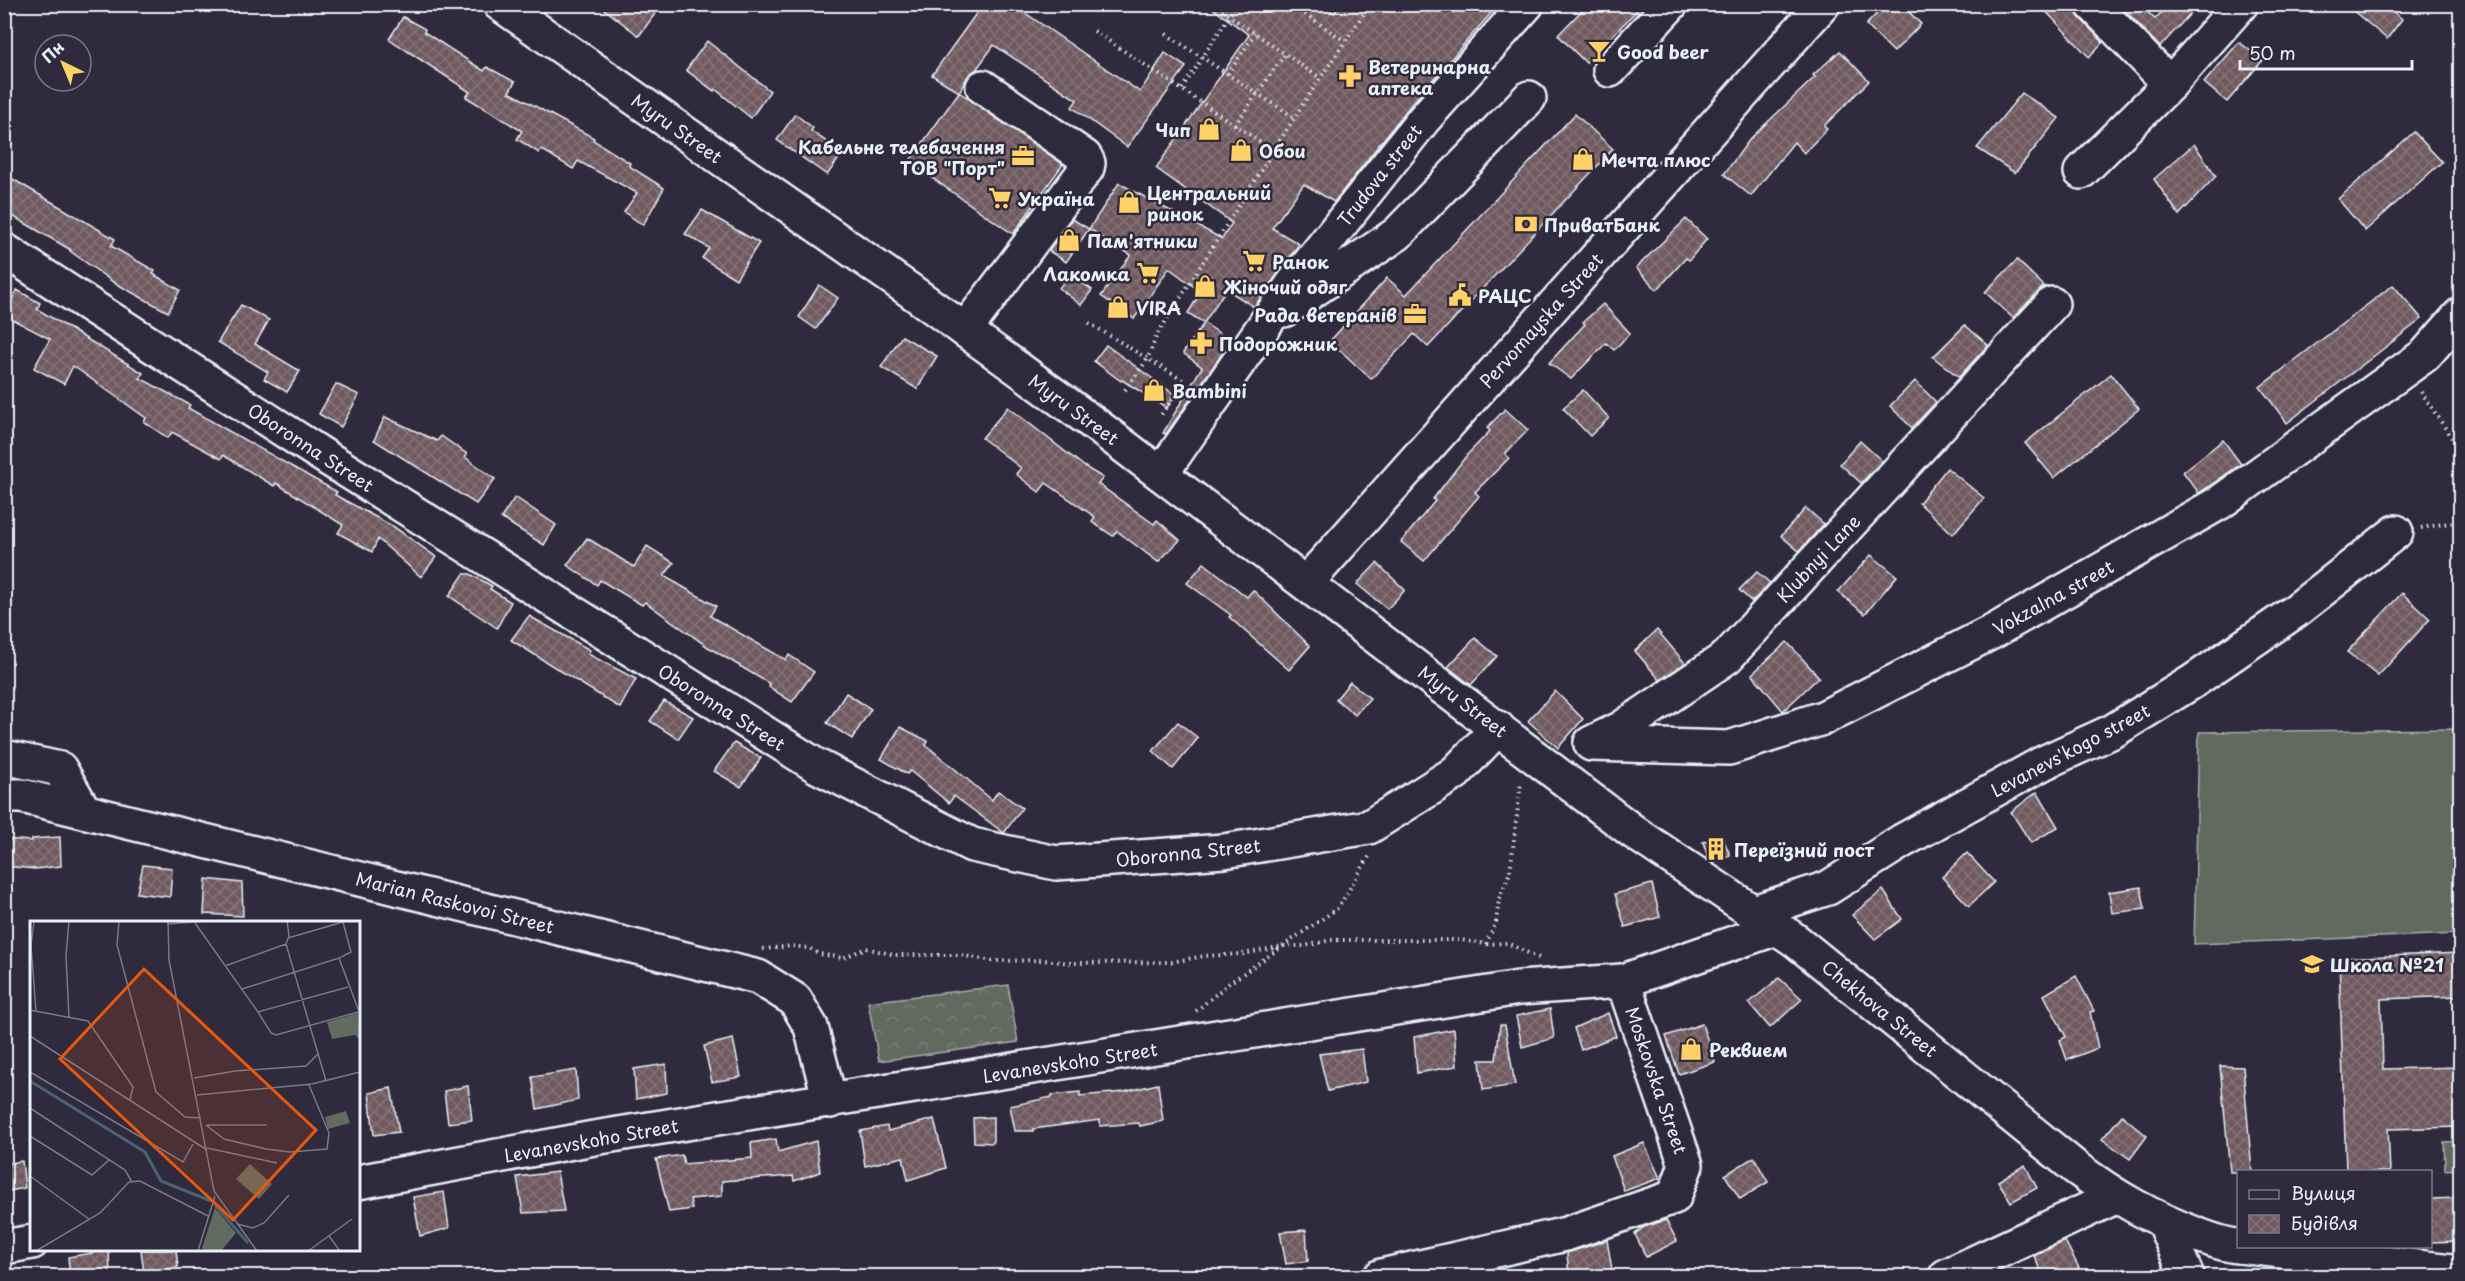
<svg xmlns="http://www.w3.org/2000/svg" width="2465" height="1281" font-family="'Playpen Sans',sans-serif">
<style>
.forest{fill:url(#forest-crowns);stroke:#a5aeac;stroke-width:1.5}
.pitch{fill:#626b5f;stroke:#a5aeac;stroke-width:1.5}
.building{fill:url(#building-cross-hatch);stroke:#e8f1f8;stroke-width:1.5}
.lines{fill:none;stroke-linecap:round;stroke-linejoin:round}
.minor-casing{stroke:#e8f1f8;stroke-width:38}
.path{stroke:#e8f1f8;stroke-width:4;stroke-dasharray:1.5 4.5;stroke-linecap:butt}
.minor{stroke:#2f2a3d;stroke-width:33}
.labels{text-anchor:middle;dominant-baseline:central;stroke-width:5;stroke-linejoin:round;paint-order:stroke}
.poi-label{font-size:18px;font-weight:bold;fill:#e8f1f8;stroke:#2f2a3d;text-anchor:start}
.street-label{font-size:18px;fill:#e8f1f8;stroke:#2f2a3d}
.inset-river{fill:none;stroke:#4a6372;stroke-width:3}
.inset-road{fill:none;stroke:#797a88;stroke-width:1.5}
.view{fill:#e8590c;fill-opacity:0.15;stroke:#e8590c;stroke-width:3}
.inset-edge{fill:none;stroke:#e8f1f8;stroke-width:3}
</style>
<defs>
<pattern id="forest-crowns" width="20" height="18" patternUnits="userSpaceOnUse" patternTransform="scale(1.5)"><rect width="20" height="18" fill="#626b5f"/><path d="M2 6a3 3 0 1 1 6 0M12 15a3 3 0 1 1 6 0" fill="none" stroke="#788177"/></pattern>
<pattern id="building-cross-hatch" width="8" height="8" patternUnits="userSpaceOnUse" patternTransform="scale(1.5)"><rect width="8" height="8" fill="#705a5f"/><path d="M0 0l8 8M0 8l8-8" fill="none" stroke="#847277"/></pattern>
</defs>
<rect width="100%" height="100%" fill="#2f2a3d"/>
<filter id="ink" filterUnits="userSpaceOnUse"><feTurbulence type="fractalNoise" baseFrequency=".0167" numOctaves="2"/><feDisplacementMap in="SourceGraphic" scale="12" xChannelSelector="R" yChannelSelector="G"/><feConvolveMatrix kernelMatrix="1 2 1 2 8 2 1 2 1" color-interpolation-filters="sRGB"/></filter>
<g filter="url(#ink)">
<!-- forest -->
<path class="forest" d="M1008 985 1018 1042 879 1061 868 1002Z"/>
<!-- pitch -->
<g class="pitch">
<path d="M2460 729V934L2194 944 2199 732Z"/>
<path d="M2460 1141V1169L2445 1170 2444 1142Z"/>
</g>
<!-- building -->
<g class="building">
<path d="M598 4H662L639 36Z"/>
<path d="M983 4H1012L1140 92 1165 53 1186 67 1127 147 1072 107 1077 100 994 45 976 70 968 76 959 92 932 75Z"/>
<path d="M1207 4H1323L1334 13 1341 4H1499L1409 107 1334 202 1304 184 1272 228 1299 244 1254 307 1226 289 1204 323 1188 313 1201 292 1169 268 1134 319 1101 296 1131 255 1089 229 1119 183 1222 239 1232 223 1156 168 1249 35Z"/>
<path d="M1588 4H1643L1586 63 1558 35Z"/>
<path d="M1886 4H1901L1921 24 1894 52 1866 25Z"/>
<path d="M2039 4H2074L2079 17 2103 42 2089 57Z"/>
<path d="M2119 4H2139L2155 19 2170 4H2199L2160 47Z"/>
<path d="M2345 4H2384L2402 19 2387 39Z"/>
<path d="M403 17 425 29 424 32 484 71 487 67 515 82 509 92 594 138 593 140 630 163 629 166 664 188 643 225 624 212 637 193 578 161 573 169 541 149 539 153 517 139 522 131 466 97 470 92 389 39Z"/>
<path d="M707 41 770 91 751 118 715 89 714 91 686 70Z"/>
<path d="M2239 42 2263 60 2227 102 2204 83Z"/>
<path d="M1840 51 1869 81 1824 126 1827 129 1804 153 1794 142 1751 196 1724 174 1750 139 1815 77 1813 75Z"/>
<path d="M959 92 1063 164 1013 234 909 162Z"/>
<path d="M2022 93 2059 118 2015 173 1977 148Z"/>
<path d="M795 114 813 128 811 131 843 153 827 175 777 140Z"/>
<path d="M1575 114 1613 149 1428 347 1414 334 1371 379 1330 341 1387 278 1406 295Z"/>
<path d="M2414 132 2442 162 2365 231 2338 199Z"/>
<path d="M2194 144 2216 176 2179 215 2154 179Z"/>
<path d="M4 174 115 239 111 246 155 271 153 274 180 290 168 312 113 282 70 251 71 250 4 211Z"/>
<path d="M702 210 759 243 736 279 702 258 709 248 685 234Z"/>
<path d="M1072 219 1089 229 1066 262 1049 251Z"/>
<path d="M1686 219 1707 239 1689 260 1686 258 1657 290 1636 268Z"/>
<path d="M2017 260 2044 286 2013 318 1985 292Z"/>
<path d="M1070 274 1092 290 1081 305 1059 288Z"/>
<path d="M819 285 838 298 816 329 799 317Z"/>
<path d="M2393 285 2422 319 2287 423 2260 387Z"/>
<path d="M17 290 40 303 37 309 143 373 140 378 190 405 188 408 337 492 335 495 394 527 436 557 421 577 378 539 372 552 338 533 343 525 276 483 274 486 223 455 221 459 172 432 168 438 144 422 146 418 73 366 64 384 34 368 50 339 4 315Z"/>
<path d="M1603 304 1630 333 1614 350 1606 343 1571 379 1549 363 1585 324 1583 322Z"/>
<path d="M241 305 269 320 255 344 300 371 287 392 264 379 268 372 218 342Z"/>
<path d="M1204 323 1231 341 1166 434 1163 433 1202 367 1183 353Z"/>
<path d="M1965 325 1988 345 1959 377 1933 357Z"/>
<path d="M902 336 937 356 917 389 881 367Z"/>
<path d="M1106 345 1175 395 1167 408 1122 380 1121 381 1094 361Z"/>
<path d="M2111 374 2139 409 2054 478 2025 443Z"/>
<path d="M1915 381 1936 402 1912 428 1890 406Z"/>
<path d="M336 384 359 395 341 427 319 414Z"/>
<path d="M1583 390 1609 418 1590 436 1563 408Z"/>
<path d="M1008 407 1085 467 1103 478 1098 484 1154 524 1157 520 1180 540 1158 562 1117 531 1113 536 1092 522 1095 517 1046 483 1039 492 1016 474 1021 468 982 438Z"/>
<path d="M1505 409 1528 430 1505 454 1509 458 1475 492 1479 496 1424 561 1401 542 1435 501 1433 499 1467 455 1490 431 1487 428Z"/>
<path d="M385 417 437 441 441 436 467 454 465 457 495 479 476 504 374 440Z"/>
<path d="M2223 440 2241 464 2199 493 2183 472Z"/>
<path d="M1860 441 1882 461 1861 483 1840 464Z"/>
<path d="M1947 468 1984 498 1953 534 1919 503Z"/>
<path d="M515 497 556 525 544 545 501 518Z"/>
<path d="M1806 508 1824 524 1799 551 1781 536Z"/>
<path d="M587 538 634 567 647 546 674 563 664 576 716 606 710 616 786 660 789 655 814 672 792 702 769 687 770 684 708 647 645 602 642 605 600 580 597 585 567 565Z"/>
<path d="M1871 555 1897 576 1865 614 1838 592Z"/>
<path d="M1204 563 1247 597 1253 590 1310 646 1289 670 1229 617 1231 615 1187 583Z"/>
<path d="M1377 563 1405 590 1387 609 1357 584Z"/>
<path d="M1757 572 1770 583 1752 602 1739 590Z"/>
<path d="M464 574H470L492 586 490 589 511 602 497 628 449 596Z"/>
<path d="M2402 593 2430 619 2378 676 2347 652Z"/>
<path d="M529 616 590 650 588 654 636 679 620 708 511 640Z"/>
<path d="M1657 630 1685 663 1660 680 1635 651Z"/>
<path d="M1475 638 1497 656 1471 685 1448 667Z"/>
<path d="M1787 642 1819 677 1783 711 1752 674Z"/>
<path d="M1350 682 1370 698 1355 715 1336 699Z"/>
<path d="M1555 691 1583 719 1558 748 1528 721Z"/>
<path d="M846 693 871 709 852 739 827 723Z"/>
<path d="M664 701 693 717 678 739 650 721Z"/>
<path d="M1178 722 1198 738 1173 769 1153 751Z"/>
<path d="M900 727 928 741 926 745 992 800 998 791 1022 808 1004 833 954 796 949 803 910 771 907 774 881 759Z"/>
<path d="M734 743 761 758 741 787 714 771Z"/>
<path d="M2037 792 2058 827 2031 843 2011 812Z"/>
<path d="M1722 836 1730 855 1713 863 1709 860 1703 842Z"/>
<path d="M60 837 61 866 35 869 4 866V839L32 841V839Z"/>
<path d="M1967 853 1994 882 1969 906 1942 877Z"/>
<path d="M143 865 172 868 170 897 137 893Z"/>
<path d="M206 879 242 883 243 916 204 914Z"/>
<path d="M1652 884 1660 917 1625 927 1615 894Z"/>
<path d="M2141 887 2145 909 2112 913 2109 892Z"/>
<path d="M1883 890 1902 919 1875 939 1852 915Z"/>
<path d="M2460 953V996L2381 999 2383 1069 2460 1067V1127L2388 1129 2390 1172H2346L2339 958Z"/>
<path d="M2076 976 2094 1011 2090 1012 2098 1048 2067 1060 2060 1040 2066 1037 2044 995Z"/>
<path d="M1779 978 1802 999 1770 1028 1749 1003Z"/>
<path d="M1550 1009 1554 1038 1522 1047 1516 1016Z"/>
<path d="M1608 1013 1616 1036 1581 1050 1574 1028Z"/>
<path d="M1702 1024 1715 1062 1679 1074 1666 1036Z"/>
<path d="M1500 1025H1505L1515 1085 1483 1090 1480 1060H1496Z"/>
<path d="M1454 1029 1457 1066 1417 1073 1414 1037Z"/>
<path d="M733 1039 741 1077 712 1082 704 1046Z"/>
<path d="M1362 1049 1366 1082 1328 1091 1319 1054Z"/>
<path d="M666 1064 667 1093 636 1099 634 1069Z"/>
<path d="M2220 1066 2243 1067 2252 1172H2230Z"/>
<path d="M576 1070 578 1100 537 1109 532 1077Z"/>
<path d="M1158 1084 1163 1121 1140 1126 1139 1123 1100 1126V1120L1033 1129V1131H1015L1010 1106 1052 1097V1095L1080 1092V1096L1124 1092Z"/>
<path d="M468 1086 472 1120 448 1123 444 1091Z"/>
<path d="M391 1088 399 1132 374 1135 369 1093Z"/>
<path d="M2122 1115 2147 1136 2130 1159 2102 1139Z"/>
<path d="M993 1117V1143L974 1142 973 1118Z"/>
<path d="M934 1119 946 1168 908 1180 903 1157 865 1166 860 1131 887 1126 888 1131Z"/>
<path d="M776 1139 778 1152 816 1141 820 1172 794 1181 793 1176 722 1181V1196L690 1199 692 1209 669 1212 656 1159 682 1155 684 1164 752 1158 751 1143Z"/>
<path d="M1644 1143 1660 1178 1624 1191 1612 1156Z"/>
<path d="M1754 1157 1768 1182 1740 1199 1725 1175Z"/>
<path d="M22 1161 25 1188 4 1192V1164Z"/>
<path d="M2025 1165 2037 1188 2011 1202 1998 1181Z"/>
<path d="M557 1172 564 1211 523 1213 517 1177Z"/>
<path d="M444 1192 449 1228 420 1236 413 1197Z"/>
<path d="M2460 1198V1241L2430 1242V1199Z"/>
<path d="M1666 1220 1677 1241 1646 1257 1635 1234 1644 1227Z"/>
<path d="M1306 1230 1308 1261 1286 1264 1280 1232Z"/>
<path d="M1607 1240 1613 1276H1569L1567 1253Z"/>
<path d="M2065 1241 2079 1268 2065 1276H2043L2034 1256Z"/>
<path d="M109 1250 110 1276H70L68 1257Z"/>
<path d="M141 1250H176L178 1267 144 1273Z"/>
</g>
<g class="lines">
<!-- minor casing -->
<g class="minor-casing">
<g id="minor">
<path d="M500 4 908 289 1096 425 1635 833 1795 940 2076 1168C2117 1198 2150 1217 2198 1235 2212 1240 2224 1245 2238 1246"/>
<path d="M1610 70 1671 4"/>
<path d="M2170 84 2241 4"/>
<path d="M2081 172 2170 84 2092 4"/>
<path d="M4 250 327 458 817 766 972 845 1056 863 1224 851 1369 827 1455 773 1498 728"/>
<path d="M1284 310 1397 234 1529 98"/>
<path d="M965 330 1087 168 1088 163 1085 157 983 87"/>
<path d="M1161 474 1293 284 1424 119 1527 4"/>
<path d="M1306 583 1823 4"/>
<path d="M1591 743 1622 728 1727 657 2052 304"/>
<path d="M1591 744 1729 748 1823 718 1994 631 2219 503 2425 355 2460 315"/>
<path d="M4 757 60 769 84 811"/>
<path d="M4 796H22L758 977 795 1000 811 1027 830 1101"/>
<path d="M1754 912 1828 888 1902 841 2043 763 2113 731 2192 682 2294 612 2396 532"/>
<path d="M358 1182 594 1138 1519 988 1623 981 1777 928"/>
<path d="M2163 1221 2187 1276"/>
<path d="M2239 1246 2460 1272"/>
<path d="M4 1247 32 1242"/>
<path d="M1381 1276 1566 1234 1674 1197 1686 1165 1623 981"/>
<path d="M1946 1276 2115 1197"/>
</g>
</g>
<!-- path -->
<g class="path">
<path d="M1212 4 1320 78"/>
<path d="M1290 4 1345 41"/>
<path d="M1094 31 1274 151"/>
<path d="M1166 34 1295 118"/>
<path d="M1228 74 1255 33"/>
<path d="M1182 89 1237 4"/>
<path d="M1235 125 1285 54"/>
<path d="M1089 323 1184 381 1161 415"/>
<path d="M1125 390 1147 360 1157 335 1305 101 1370 4"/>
<path d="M2421 392 2460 450"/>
<path d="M2421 528 2460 521"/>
<path d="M1486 944 1496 922 1499 899 1510 872 1521 782"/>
<path d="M763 949 793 946 809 948 819 954 843 958 866 948 895 955H960L993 961 1042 960 1071 963 1172 962 1204 956 1243 954 1283 946H1305L1331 940H1461L1486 944 1507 943 1539 958"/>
<path d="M1196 1011 1228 984 1338 908 1370 855"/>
</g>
<!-- minor -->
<use href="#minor" class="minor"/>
</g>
</g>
<!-- icons -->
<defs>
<g id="bar-bare" transform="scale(1.8)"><path d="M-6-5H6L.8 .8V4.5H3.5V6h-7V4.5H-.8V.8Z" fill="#ffd166" stroke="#2f2a3d" stroke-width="2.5" paint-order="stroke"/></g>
<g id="pharmacy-bare" transform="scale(1.8)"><path d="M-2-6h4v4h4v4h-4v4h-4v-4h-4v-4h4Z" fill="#ffd166" stroke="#2f2a3d" stroke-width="2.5" paint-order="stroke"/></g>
<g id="shop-bare" transform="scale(1.8)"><path d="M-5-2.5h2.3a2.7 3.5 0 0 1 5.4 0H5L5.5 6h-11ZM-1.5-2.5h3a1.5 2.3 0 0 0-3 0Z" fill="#ffd166" stroke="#2f2a3d" stroke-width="2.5" paint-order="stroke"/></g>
<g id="office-bare" transform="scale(1.8)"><path d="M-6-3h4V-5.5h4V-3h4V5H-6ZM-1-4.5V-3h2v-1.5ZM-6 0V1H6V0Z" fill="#ffd166" stroke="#2f2a3d" stroke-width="2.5" paint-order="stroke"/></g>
<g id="supermarket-bare" transform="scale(1.8)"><path d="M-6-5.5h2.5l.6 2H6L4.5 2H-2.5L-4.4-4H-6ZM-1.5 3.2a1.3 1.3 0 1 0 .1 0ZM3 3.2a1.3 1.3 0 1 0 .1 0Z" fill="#ffd166" stroke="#2f2a3d" stroke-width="2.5" paint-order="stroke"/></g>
<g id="bank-bare" transform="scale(1.8)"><path d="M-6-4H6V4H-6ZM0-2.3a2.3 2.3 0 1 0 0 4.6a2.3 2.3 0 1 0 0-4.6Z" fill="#ffd166" stroke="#2f2a3d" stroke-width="2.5" paint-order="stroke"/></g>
<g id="civic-bare" transform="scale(1.8)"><path d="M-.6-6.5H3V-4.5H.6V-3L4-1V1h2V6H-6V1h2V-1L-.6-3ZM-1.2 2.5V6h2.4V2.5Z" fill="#ffd166" stroke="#2f2a3d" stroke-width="2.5" paint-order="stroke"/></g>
<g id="building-bare" transform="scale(1.8)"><path d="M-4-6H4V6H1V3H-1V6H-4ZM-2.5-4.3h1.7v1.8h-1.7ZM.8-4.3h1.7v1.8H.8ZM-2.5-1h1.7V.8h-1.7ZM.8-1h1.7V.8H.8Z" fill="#ffd166" stroke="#2f2a3d" stroke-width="2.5" paint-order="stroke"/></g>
<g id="school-bare" transform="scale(1.8)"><path d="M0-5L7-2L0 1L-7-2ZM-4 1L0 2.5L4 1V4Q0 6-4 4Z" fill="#ffd166" stroke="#2f2a3d" stroke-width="2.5" paint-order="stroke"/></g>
</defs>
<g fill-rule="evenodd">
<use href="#bar-bare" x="1599" y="51"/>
<use href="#pharmacy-bare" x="1350" y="76"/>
<use href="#shop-bare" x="1209" y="129"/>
<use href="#shop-bare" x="1241" y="150"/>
<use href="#office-bare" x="1023" y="156"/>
<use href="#shop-bare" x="1583" y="159"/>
<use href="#supermarket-bare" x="1000" y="198"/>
<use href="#shop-bare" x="1129" y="202"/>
<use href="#bank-bare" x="1526" y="224"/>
<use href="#shop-bare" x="1069" y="240"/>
<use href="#supermarket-bare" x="1254" y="261"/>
<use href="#supermarket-bare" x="1148" y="273"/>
<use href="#shop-bare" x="1205" y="286"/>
<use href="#civic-bare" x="1460" y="295"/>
<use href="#shop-bare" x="1118" y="307"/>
<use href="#office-bare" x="1415" y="314"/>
<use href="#pharmacy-bare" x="1201" y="343"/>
<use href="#shop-bare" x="1154" y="390"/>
<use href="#building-bare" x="1716" y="849"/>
<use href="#school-bare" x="2312" y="964"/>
<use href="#shop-bare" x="1691" y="1049"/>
</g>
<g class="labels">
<!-- poi labels -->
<g class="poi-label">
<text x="1617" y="51">Good beer</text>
<text x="1368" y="66">Ветеринарна<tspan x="1368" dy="21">аптека</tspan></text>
<text x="1191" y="129" text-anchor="end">Чип</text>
<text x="1005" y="146" text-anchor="end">Кабельне телебачення<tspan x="1005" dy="21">ТОВ "Порт"</tspan></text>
<text x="1259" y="150">Обои</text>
<text x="1601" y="159">Мечта плюс</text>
<text x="1147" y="192">Центральний<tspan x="1147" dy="21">ринок</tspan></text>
<text x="1018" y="198">Україна</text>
<text x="1544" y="224">ПриватБанк</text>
<text x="1087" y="240">Пам'ятники</text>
<text x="1272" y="261">Ранок</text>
<text x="1130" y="273" text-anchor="end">Лакомка</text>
<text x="1223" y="286">Жіночий одяг</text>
<text x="1478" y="295">РАЦС</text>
<text x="1136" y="307">VIRA</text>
<text x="1397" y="314" text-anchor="end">Рада ветеранів</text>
<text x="1219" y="343">Подорожник</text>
<text x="1172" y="390">Bambini</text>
<text x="1734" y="849">Переїзний пост</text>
<text x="2330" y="964">Школа №21</text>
<text x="1709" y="1049">Реквием</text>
</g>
<!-- street labels -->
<g class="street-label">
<text transform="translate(677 128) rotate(35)">Myru Street</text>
<text transform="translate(1379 175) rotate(-52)">Trudova street</text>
<text transform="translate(1541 320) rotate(-48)">Pervomayska Street</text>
<text transform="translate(1074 409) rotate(36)">Myru Street</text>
<text transform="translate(311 447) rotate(33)">Oboronna Street</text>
<text transform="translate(1818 558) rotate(-47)">Klubnyi Lane</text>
<text transform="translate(2053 597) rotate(-29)">Vokzalna street</text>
<text transform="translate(1463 701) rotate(37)">Myru Street</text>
<text transform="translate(722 707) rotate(32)">Oboronna Street</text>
<text transform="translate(2070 750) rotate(-28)">Levanevs'kogo street</text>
<text transform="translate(1188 852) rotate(-6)">Oboronna Street</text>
<text transform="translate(455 902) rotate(14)">Marian Raskovoi Street</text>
<text transform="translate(1880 1008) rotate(39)">Chekhova Street</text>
<text transform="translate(1070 1062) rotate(-9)">Levanevskoho Street</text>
<text transform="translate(1657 1080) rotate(71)">Moskovska Street</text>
<text transform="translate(591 1140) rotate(-10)">Levanevskoho Street</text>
</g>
</g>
<!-- overview -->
<g transform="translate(30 921)">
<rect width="330" height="330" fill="#2f2a3d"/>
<path d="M328 92 330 119 325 114 302 118 297 101ZM185 287 206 312 191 330H175L172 327Z" fill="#626b5f"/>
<path d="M316 190 320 202 298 208 295 196ZM220 243 242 263 229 278 206 258Z" fill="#626b5f"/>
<path class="inset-river" d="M0 160 115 231 131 260 181 280M185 284 218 322"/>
<path class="inset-road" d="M4 0 1 24 6 90M89 0 87 24 126 171 155 196 171 197M138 0 139 39 184 270 227 330M257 0 259 15 256 23 296 160M165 2 228 91 318 66M137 3 179 0M258 17 313 1 321 31 309 37 330 93M195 45 256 23M212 68 309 37M0 89 58 100 103 166 100 179M228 91 241 112 246 114 328 91M39 96 36 35 39 0M0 115 177 229M0 151 153 241 163 223M164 157 205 150 276 145 288 133M167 174 282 163 330 151M0 187 95 249 102 261M176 204 194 218 236 228 260 231 297 228 299 212 279 164M177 204H237M0 215 62 254 79 239M177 227 247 242M0 255 59 298M207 303 223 307 234 302 259 274M299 315 310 330M6 330 70 292 99 261 110 260 178 295M168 330 185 275M278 330 322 298"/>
<path class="view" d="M114 48 286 209 203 299 30 138Z"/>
<rect width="330" height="330" class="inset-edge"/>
</g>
<!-- margin -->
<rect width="2465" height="1281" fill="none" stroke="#2f2a3d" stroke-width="24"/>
<rect x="12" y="12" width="2441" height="1257" fill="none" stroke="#e8f1f8" stroke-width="2" filter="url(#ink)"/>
<!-- legend -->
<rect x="2237" y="1170" width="195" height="78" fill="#2f2a3d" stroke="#797a88" stroke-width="1.5"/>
<rect x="2249" y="1190" width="30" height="9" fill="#2f2a3d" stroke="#797a88" stroke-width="1.5"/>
<text x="2291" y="1200" font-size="18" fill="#e8f1f8">Вулиця</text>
<rect x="2249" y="1215" width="30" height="18" fill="url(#building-cross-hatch)" stroke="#797a88" stroke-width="1.5"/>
<text x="2291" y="1230" font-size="18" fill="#e8f1f8">Будівля</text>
<!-- north arrow -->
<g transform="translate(63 63) rotate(317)"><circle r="28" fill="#2f2a3d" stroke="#797a88" stroke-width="1.5"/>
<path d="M0-4.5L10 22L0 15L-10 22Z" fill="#ffd166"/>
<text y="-9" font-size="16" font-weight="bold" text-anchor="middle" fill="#e8f1f8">Пн</text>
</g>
<!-- scale -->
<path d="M2240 60v9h172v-9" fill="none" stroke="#e8f1f8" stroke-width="3"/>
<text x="2249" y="60" font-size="18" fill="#e8f1f8" stroke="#2f2a3d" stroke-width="4.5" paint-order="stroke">50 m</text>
</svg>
